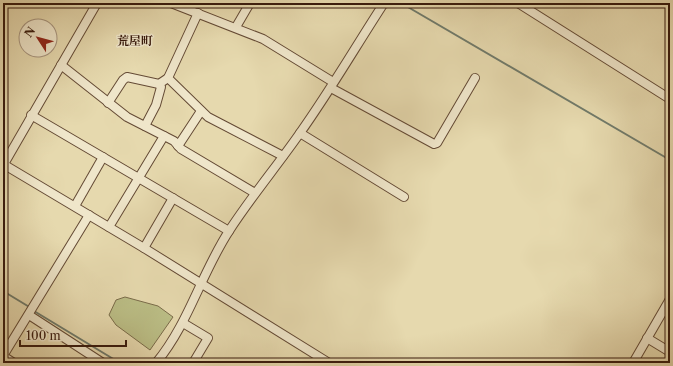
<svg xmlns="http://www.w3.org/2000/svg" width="673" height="366" font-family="'Libre Caslon Text','Noto Serif JP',serif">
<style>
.green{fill:#bbbe86;stroke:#7a6c4a}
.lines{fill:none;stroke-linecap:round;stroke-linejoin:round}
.stream{stroke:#707a6a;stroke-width:2}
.minor-casing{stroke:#644a35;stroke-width:10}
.minor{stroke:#efe6ca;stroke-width:8}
.labels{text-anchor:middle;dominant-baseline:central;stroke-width:3;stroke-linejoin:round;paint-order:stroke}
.quarter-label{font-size:12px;font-weight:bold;fill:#381a0d;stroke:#efe6ca}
</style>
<rect width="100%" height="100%" fill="#e6d9ae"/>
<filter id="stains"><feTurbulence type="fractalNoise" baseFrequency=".005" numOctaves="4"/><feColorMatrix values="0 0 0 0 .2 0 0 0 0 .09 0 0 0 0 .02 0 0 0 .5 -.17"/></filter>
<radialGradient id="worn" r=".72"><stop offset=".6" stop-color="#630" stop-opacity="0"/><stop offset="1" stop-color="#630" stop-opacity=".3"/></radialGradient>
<!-- green -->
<path class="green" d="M125 297 158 306 173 317 150 350 116 325 109 315 116 300Z"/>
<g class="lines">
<!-- stream -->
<g class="stream">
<path d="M401 3 670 160"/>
<path d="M3 291 31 308"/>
<path d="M34 311 120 363"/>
</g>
<!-- minor casing -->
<g class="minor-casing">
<g id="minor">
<path d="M171 3 263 39 333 82"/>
<path d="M518 3 670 99"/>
<path d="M198 13 168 78 208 117 283 156"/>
<path d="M236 27 250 3"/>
<path d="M61 65 127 117 174 141 181 149 255 193"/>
<path d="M331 88 434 144 437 143 475 78"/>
<path d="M108 103 123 80 127 77 159 84 168 78"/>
<path d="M31 115 229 231"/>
<path d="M145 126 156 105 161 87 159 84"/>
<path d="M300 133 404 197"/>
<path d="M178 146 201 111"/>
<path d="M3 164 144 248 329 363"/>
<path d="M4 164 97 3"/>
<path d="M75 206 103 157"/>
<path d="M109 227 164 136"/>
<path d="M144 248 173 198"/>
<path d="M29 315 103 363"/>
<path d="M183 323 208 338 193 363"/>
<path d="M647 338 670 352"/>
<path d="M3 356 89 215"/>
<path d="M3 356 14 363"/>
<path d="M156 363C189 323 201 274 229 231 251 197 277 166 300 133 330 91 356 46 384 3"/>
<path d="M633 363 670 299"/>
</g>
</g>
<!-- minor -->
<use href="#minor" class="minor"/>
</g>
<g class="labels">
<!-- quarter labels -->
<g class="quarter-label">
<text x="135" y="40">荒屋町</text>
</g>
</g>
<!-- margin -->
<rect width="673" height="366" fill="none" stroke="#e6d9ae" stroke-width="16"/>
<rect x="4" y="4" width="665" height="358" fill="none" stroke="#381a0d" stroke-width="2"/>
<rect x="8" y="8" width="657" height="350" fill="none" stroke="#381a0d"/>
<!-- north arrow -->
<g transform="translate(38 38) rotate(306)"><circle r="19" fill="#efe6ca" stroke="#a6947e"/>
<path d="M0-3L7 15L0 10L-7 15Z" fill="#8f2418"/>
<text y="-6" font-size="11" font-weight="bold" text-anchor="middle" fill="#381a0d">N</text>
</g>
<!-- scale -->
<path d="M20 340v6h106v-6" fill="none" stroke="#381a0d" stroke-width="2"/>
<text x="26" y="340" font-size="12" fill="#381a0d" stroke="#efe6ca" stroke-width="3" paint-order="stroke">100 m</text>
<rect width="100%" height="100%" filter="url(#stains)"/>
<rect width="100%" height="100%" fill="url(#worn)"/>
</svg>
